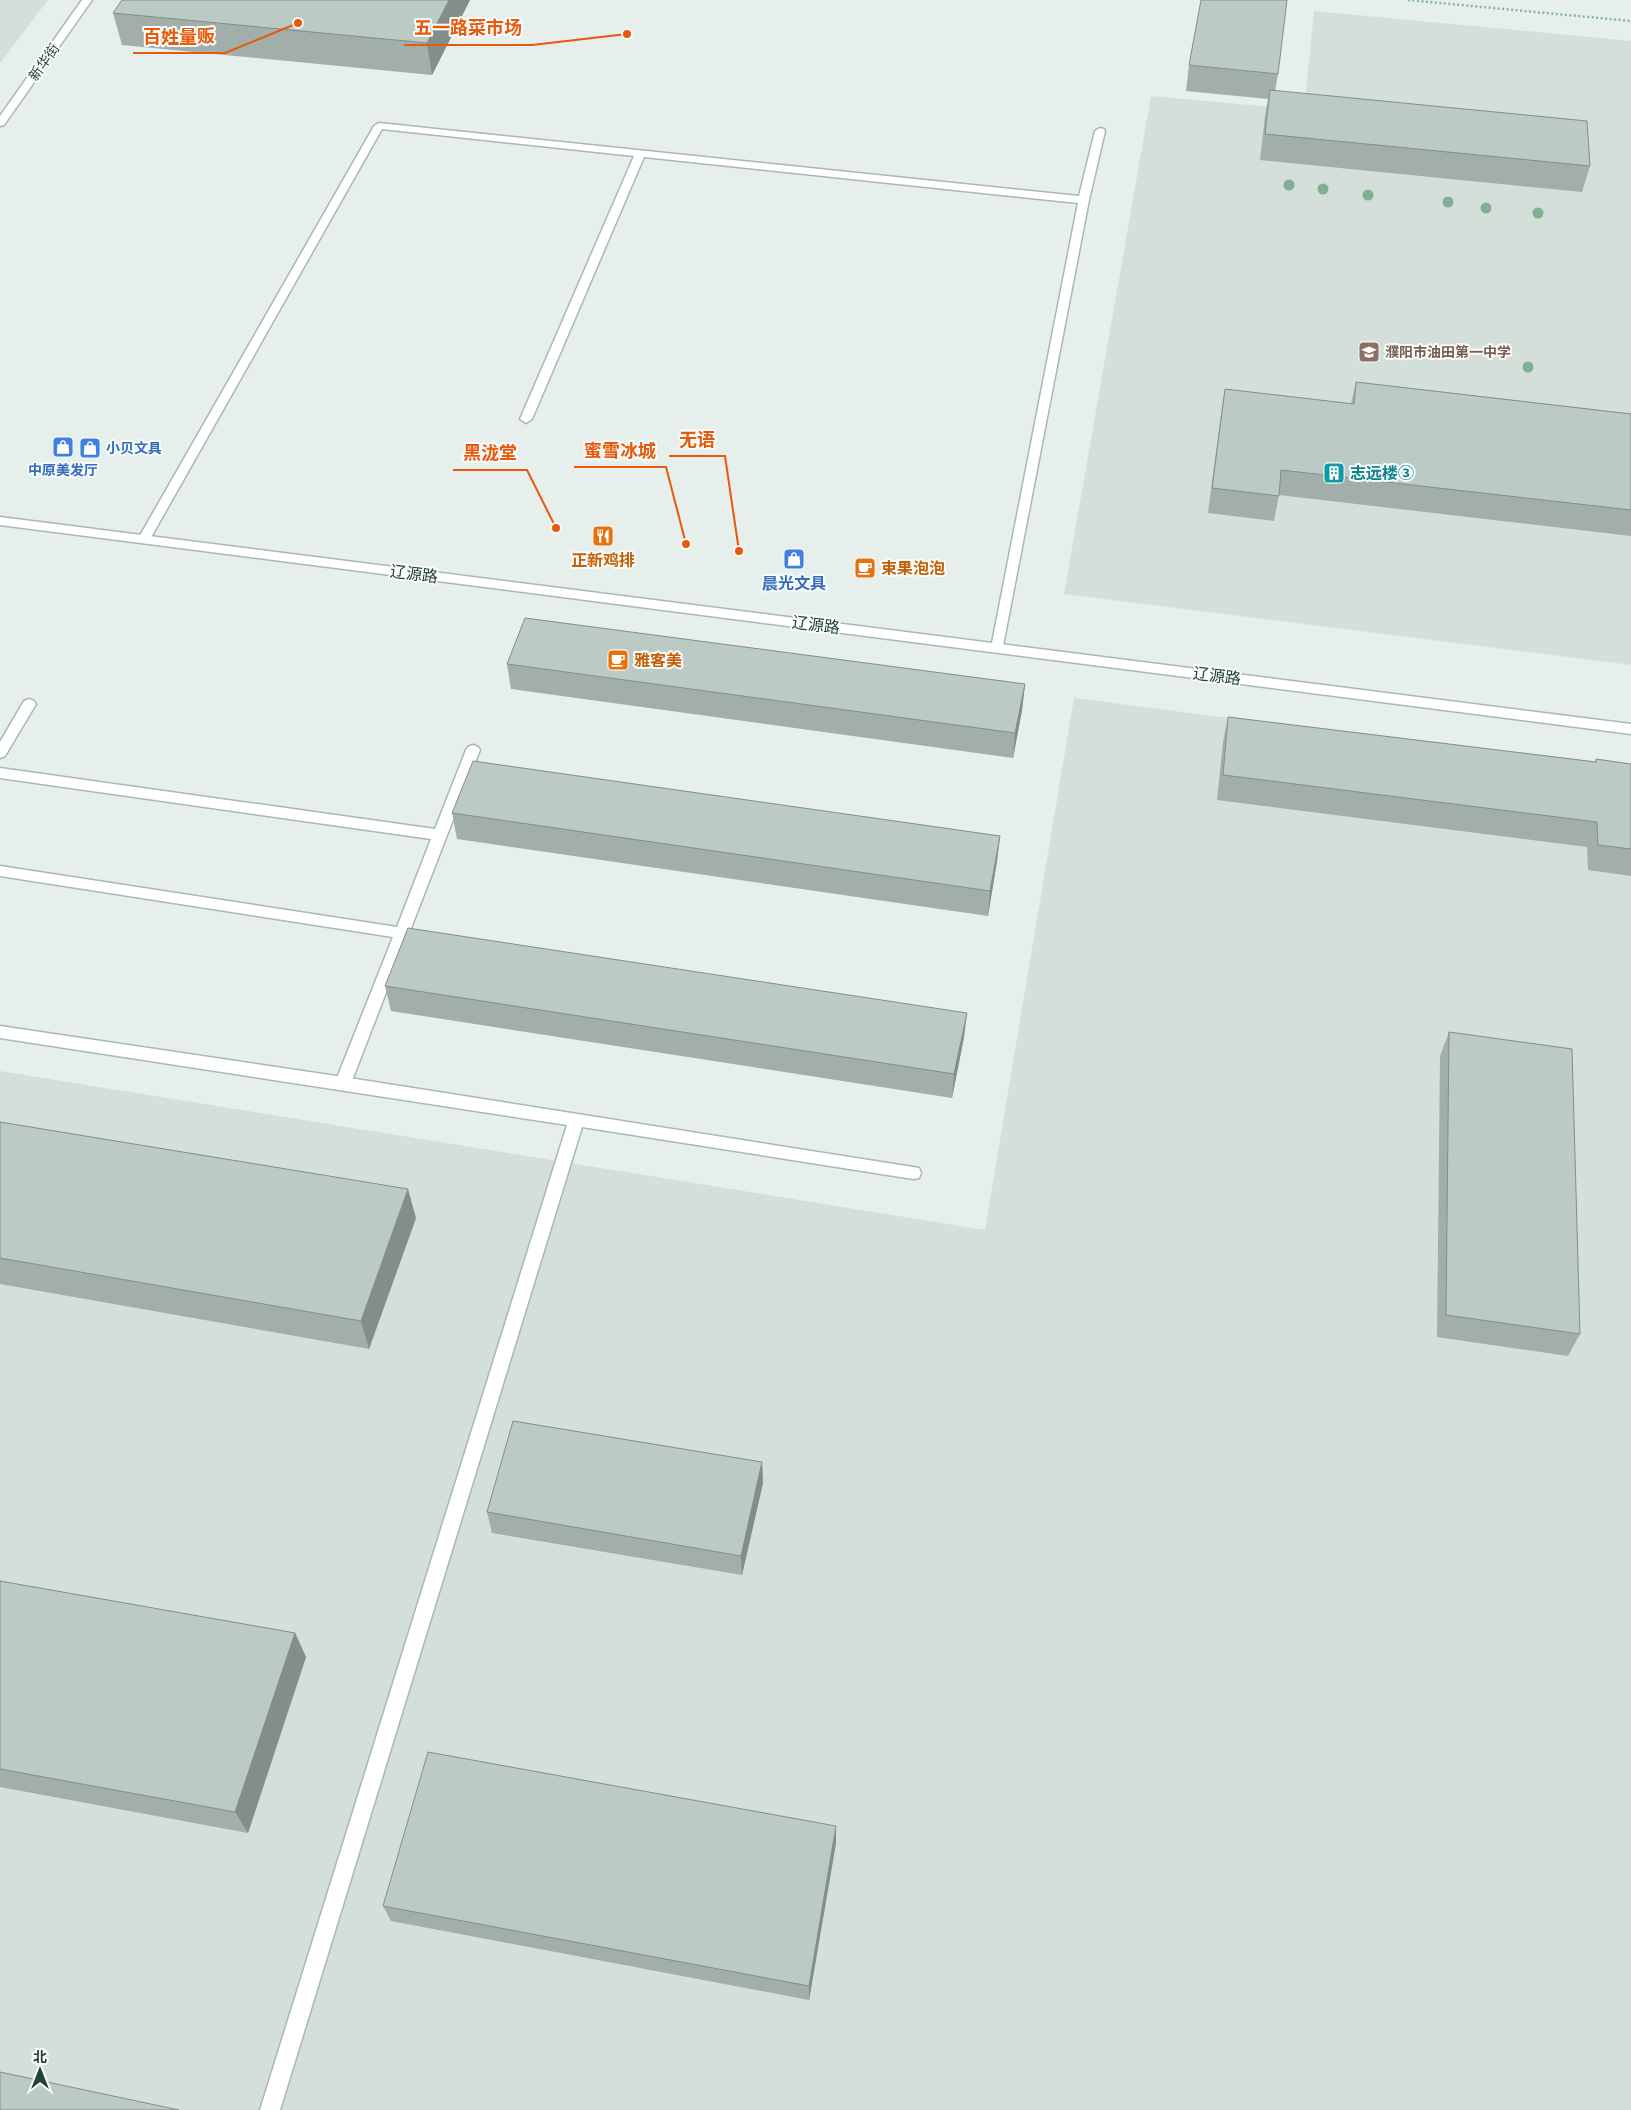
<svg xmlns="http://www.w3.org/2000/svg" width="1631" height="2110" font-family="Arial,'Noto Sans SC',sans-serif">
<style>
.built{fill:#d4dfda}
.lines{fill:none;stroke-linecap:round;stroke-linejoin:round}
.lane-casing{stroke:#a8b8b2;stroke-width:3}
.street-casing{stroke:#a8b8b2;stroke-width:3}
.path{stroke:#86b3a5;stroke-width:2.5;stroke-dasharray:2 2.5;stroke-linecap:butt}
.lane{fill:#fff;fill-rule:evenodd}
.street{fill:#fff;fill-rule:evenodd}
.tree{fill:#80af93}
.wall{fill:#a1aea9}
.shaded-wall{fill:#838d89}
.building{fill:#bbcac4;stroke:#838d89}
.labels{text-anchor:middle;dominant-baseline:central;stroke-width:4;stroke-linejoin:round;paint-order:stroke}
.far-street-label{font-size:14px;fill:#24423a;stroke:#f7fbf9}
.far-education-label{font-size:14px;font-weight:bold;fill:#785e54;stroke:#f7fbf9;text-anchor:start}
.far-shop-label{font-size:14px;font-weight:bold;fill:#366cbe;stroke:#f7fbf9;text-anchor:start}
.culture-label{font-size:16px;font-weight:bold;fill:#0d838f;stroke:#f7fbf9;text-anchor:start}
.food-label{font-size:16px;font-weight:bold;fill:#c56008;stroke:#f7fbf9;text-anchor:start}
.street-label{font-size:16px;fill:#24423a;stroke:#f7fbf9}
.shop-label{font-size:16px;font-weight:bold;fill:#366cbe;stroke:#f7fbf9}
.leader{fill:none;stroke:#e8590c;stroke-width:2}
.callout-dot{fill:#e8590c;stroke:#f7fbf9;stroke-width:2}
.callout-label{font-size:18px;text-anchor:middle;font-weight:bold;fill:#e8590c;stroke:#f7fbf9;stroke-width:4;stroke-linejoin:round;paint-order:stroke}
</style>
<rect width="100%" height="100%" fill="#e6efeb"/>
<!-- built -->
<g class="built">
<path d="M0 0H48L0 63Z"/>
<path d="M1314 11 1631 41V665L1064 594 1151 96 1304 110Z"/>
<path d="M1074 698 1631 770V2110H0V1071L985 1230Z"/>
</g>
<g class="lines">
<!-- lane casing -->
<g class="lane-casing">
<g id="lane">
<path d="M379 123 1079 196 1095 131 1100 128 1104 129 1105 131 1089 200 1002 651H992L991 648 1078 203 644 157 532 419 526 423 520 419 634 156 382 129 150 539 144 543 140 542 138 539 374 126Z"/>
<path d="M29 699 34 701 36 704 5 756 0 758V742L24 701Z"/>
<path d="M0 1026 343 1077 913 1167 919 1168 921 1173 919 1178 913 1179 582 1127 280 2110H260L567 1125 0 1038Z"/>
</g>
</g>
<!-- street casing -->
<g class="street-casing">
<g id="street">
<path d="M82 0H92L4 125 0 126V116Z"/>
<path d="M0 517 1631 724V734L0 525Z"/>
<path d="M473 745 478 747 480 750 351 1083 348 1087 343 1089 338 1087 335 1083 393 937 0 876V866L397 927 431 839 0 778V768L435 829 466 750 468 747Z"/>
</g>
</g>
<!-- path -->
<path class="path" d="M1408 0 1631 21"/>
<!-- lane -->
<use href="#lane" class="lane"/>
<!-- street -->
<use href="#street" class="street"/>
</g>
<!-- trees -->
<g class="tree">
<circle cx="1289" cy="185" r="5.5"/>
<circle cx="1323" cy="189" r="5.5"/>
<circle cx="1368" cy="195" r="5.5"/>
<circle cx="1448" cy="202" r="5.5"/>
<circle cx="1486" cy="208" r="5.5"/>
<circle cx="1538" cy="213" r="5.5"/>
<circle cx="1528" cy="367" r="5.5"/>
</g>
<!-- wall -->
<g class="wall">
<path d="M122 0H470L432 75 122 45 113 13Z"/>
<path d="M1189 65 1278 74 1275 91 1590 166 1582 192 1260 160 1265 116 1268 99 1186 91Z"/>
<path d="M1356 382 1631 414V536L1279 495 1274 521 1208 513 1221 414 1225 389 1351 404Z"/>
<path d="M507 664 1025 684 1022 710 1013 758 511 689Z"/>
<path d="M1228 717 1595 762 1596 759 1631 764V876L1588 870 1587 847 1217 800 1223 742Z"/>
<path d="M452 813 1000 836 997 861 988 916 457 839Z"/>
<path d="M385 986 964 1037 952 1098 391 1011Z"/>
<path d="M1449 1032 1580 1334 1568 1356 1437 1337 1440 1056Z"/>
<path d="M0 1122 416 1218 369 1349 0 1284Z"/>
<path d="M762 1462 763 1483 742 1575 492 1533 487 1512Z"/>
<path d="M0 1581 295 1633 306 1657 248 1833 0 1787Z"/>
<path d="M836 1843 809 2000 391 1921 383 1906Z"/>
</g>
<!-- shaded-wall -->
<g class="shaded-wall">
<path d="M449 0H470L432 75 427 43Z"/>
<path d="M1025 684 1022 710 1013 758 1015 733Z"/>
<path d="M1000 836 997 861 988 916 990 891Z"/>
<path d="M967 1013 964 1037 952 1098 954 1074Z"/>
<path d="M408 1189 416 1218 369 1349 361 1321Z"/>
<path d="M762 1462 763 1483 742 1575 741 1556Z"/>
<path d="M295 1633 306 1657 248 1833 235 1812Z"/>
<path d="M836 1826V1843L809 2000V1986Z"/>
</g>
<!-- building -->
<g class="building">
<path d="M122 0H449L427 43 113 13Z"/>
<path d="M1201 0H1287L1278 74 1189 65Z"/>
<path d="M1270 90 1587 121 1590 166 1265 134Z"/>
<path d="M1356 382 1631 414V510L1281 470 1279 496 1212 488 1225 389 1354 404Z"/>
<path d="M525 618 1025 684 1015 733 507 664Z"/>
<path d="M1228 717 1596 762V759L1631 764V849L1598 845 1597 822 1223 775Z"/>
<path d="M473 761 1000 836 990 891 452 813Z"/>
<path d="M408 928 967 1013 954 1074 385 986Z"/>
<path d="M1449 1032 1572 1049 1580 1334 1446 1315Z"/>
<path d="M0 1122 408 1189 361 1321 0 1258Z"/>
<path d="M513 1421 762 1462 741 1556 487 1512Z"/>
<path d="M0 1581 295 1633 235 1812 0 1769Z"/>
<path d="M428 1752 836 1826 809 1986 383 1906Z"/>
<path d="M0 2072 179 2110H0Z"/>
</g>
<!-- icons -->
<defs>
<g id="school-square" transform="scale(1.125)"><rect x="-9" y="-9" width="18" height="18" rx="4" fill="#8d6e63" stroke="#f7fbf9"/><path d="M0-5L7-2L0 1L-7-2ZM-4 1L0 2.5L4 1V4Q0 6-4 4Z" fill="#fff"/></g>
<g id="shop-square" transform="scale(1.125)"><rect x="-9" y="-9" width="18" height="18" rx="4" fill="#3f7fe0" stroke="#f7fbf9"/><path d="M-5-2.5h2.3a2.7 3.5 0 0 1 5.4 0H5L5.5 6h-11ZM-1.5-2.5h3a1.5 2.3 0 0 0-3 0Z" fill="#fff"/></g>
<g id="building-square" transform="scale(1.125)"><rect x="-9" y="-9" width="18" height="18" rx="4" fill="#0f9aa8" stroke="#f7fbf9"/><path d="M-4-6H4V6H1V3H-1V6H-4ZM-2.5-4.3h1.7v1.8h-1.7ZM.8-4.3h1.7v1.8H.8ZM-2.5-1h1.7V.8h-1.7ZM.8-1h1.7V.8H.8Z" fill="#fff"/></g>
<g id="restaurant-square" transform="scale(1.125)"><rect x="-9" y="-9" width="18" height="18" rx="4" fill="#e8710a" stroke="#f7fbf9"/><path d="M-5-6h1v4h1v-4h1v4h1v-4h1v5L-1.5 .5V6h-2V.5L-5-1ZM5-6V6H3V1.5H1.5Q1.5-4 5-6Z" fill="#fff"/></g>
<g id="cafe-square" transform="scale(1.125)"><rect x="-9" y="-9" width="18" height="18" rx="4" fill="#e8710a" stroke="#f7fbf9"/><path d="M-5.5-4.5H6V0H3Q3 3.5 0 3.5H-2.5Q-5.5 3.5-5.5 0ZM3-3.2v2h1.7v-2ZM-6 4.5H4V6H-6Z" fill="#fff"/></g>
</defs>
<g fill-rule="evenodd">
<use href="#school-square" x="1369" y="352"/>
<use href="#shop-square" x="63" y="447"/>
<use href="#shop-square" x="90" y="448"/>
<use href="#building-square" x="1334" y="473"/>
<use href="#restaurant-square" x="603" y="536"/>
<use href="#shop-square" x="794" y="559"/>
<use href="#cafe-square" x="865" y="568"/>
<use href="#cafe-square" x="618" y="660"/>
</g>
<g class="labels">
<!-- far-street labels -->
<g class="far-street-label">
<text transform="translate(44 62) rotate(-55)">新华街</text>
</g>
<!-- far-education labels -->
<g class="far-education-label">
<text x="1385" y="352">濮阳市油田第一中学</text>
</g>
<!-- far-shop labels -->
<g class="far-shop-label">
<text x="106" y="448">小贝文具</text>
<text x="63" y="470" text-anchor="middle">中原美发厅</text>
</g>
<!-- culture labels -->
<g class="culture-label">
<text x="1350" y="473">志远楼③</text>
</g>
<!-- food labels -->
<g class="food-label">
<text x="603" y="560" text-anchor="middle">正新鸡排</text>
<text x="881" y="568">束果泡泡</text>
<text x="634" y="660">雅客美</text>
</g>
<!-- street labels -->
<g class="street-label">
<text transform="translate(414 574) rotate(7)">辽源路</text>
<text transform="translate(816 625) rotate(7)">辽源路</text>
<text transform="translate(1217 676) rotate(7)">辽源路</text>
</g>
<!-- shop labels -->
<g class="shop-label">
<text x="794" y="583">晨光文具</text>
</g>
</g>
<!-- callouts -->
<path class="leader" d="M627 34L532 45H404M298 23L225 53H133M739 551L725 456H669M686 544L666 467H574M556 528L527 470H453"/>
<g class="callout-dot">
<circle cx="627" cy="34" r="5"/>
<circle cx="298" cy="23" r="5"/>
<circle cx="739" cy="551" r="5"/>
<circle cx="686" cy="544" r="5"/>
<circle cx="556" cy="528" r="5"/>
</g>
<g class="callout-label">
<text x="468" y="34">五一路菜市场</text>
<text x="179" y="43">百姓量贩</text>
<text x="697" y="446">无语</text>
<text x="620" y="457">蜜雪冰城</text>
<text x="490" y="459">黑泷堂</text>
</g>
<!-- north arrow -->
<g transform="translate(40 2070)" stroke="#f7fbf9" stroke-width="4" paint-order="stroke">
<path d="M0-4L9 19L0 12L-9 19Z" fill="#24423a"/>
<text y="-8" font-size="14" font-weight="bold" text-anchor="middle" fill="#24423a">北</text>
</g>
</svg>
